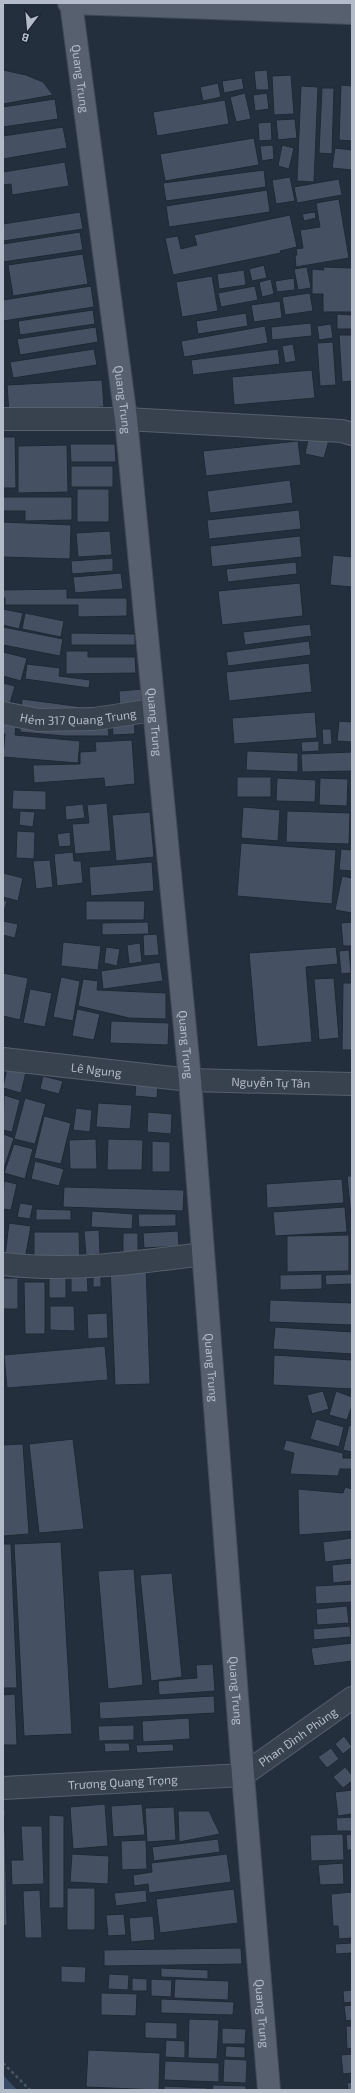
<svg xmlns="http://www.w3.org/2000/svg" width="355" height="2093" font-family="'Exo 2',sans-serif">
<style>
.water{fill:#394c67}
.building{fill:#455162;stroke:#1f2835}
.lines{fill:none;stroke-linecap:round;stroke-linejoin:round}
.minor-casing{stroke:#565f6c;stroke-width:24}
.major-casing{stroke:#414a57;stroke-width:24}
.path{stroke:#44595c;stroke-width:2.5;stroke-dasharray:3 3;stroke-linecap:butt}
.minor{stroke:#38414e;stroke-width:22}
.major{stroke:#56606e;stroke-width:22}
.labels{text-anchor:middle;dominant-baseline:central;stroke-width:4;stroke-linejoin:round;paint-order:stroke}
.street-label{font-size:12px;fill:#b4bcc9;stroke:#1d2633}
</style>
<rect width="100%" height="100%" fill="#242f3e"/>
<!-- water -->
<path class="water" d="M3 2075 17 2090H3Z"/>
<!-- building -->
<g class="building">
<path d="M3 70 26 75 43 82 53 95 3 104Z"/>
<path d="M267 70 269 90H256L254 71Z"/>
<path d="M291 75 294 114 274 115 272 76Z"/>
<path d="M242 78 244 89 224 93 222 81Z"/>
<path d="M218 83 221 97 203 101 200 87Z"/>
<path d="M341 85 352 86V141L339 140Z"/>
<path d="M301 86 318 87 314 182 297 181Z"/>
<path d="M322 88H334L332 154 319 153Z"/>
<path d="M245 93 251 119 236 122 230 97Z"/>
<path d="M267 93 269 109 255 111 253 95Z"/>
<path d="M55 99 58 119 3 127V107Z"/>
<path d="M225 100 229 124 157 136 153 112Z"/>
<path d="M295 119 297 138 278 140 276 120Z"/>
<path d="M271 122 272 140 259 141 258 123Z"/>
<path d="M63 127 67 148 3 159V136Z"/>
<path d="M254 138 259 165 165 181 160 154Z"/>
<path d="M273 145 274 159 262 161 260 146Z"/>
<path d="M282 145 294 148 289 169 278 166Z"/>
<path d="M335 148 352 150V170L332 168Z"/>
<path d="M65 162 69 186 12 195 11 184 3 185V172Z"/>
<path d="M264 170 266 187 166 201 163 183Z"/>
<path d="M290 177 295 201 276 204 272 180Z"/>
<path d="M339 179 342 195 297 203 294 187Z"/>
<path d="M267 190 270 212 169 227 166 206Z"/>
<path d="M339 199 349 258 296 267 295 255H297L296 249 303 248 300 230 320 227 316 203Z"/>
<path d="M80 212 83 229 3 241V224Z"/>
<path d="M315 212 316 218 304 221 302 214Z"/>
<path d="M290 215 297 247 280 251 281 253 173 275 165 238 178 236 181 249 197 245 194 235Z"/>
<path d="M80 232 83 250 3 262V244Z"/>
<path d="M83 254 88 284 13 296 8 265Z"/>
<path d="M264 265 267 278 252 281 249 269Z"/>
<path d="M307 267 311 288 298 290 294 269Z"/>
<path d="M323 267 352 268V312H323V294H312V269L324 270Z"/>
<path d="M244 270 246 285 219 289 217 274Z"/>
<path d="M212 276 218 311 182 317 176 282Z"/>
<path d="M294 278 295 290 277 292 275 281Z"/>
<path d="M271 279 274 294 262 297 259 282Z"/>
<path d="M91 286 94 307 3 321V300Z"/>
<path d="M255 286 258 300 221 307 218 293Z"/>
<path d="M310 293 313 311 285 315 282 297Z"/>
<path d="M280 301 282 318 254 322 251 305Z"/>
<path d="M93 310 95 324 20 335 18 321Z"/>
<path d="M246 313 248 326 198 334 196 321Z"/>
<path d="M337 314 352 315V329H337Z"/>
<path d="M311 323 312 336 272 340 271 327Z"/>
<path d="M331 324 333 338 319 340 317 326Z"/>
<path d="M265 326 268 343 184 357 181 341Z"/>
<path d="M96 327 98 342 20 355 17 339Z"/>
<path d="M339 335H352V381L342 382Z"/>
<path d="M333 342 336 385 320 386 317 343Z"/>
<path d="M293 344 296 361 285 363 282 346Z"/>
<path d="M94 349 97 365 13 378 10 362Z"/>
<path d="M278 349 280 364 193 375 191 360Z"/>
<path d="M312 370 315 398 234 405 232 377Z"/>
<path d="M102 380 104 407 9 413 7 385Z"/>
<path d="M309 435 329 440 324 458 305 454Z"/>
<path d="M3 437H15L16 488H3Z"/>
<path d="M298 441 301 465 206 476 203 451Z"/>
<path d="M70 444H115L116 462H71Z"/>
<path d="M67 445 68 492 18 493V446Z"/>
<rect x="71" y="466" width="42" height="21"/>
<path d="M290 480 293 503 210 513 207 491Z"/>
<rect x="77" y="489" width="32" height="33"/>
<path d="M3 497H72V520L25 521V511H3Z"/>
<path d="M299 510 301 529 209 539 207 520Z"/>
<path d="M3 522 71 525 70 559 3 557Z"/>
<path d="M110 531 112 555 78 557 76 533Z"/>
<path d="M300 536 302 557 212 567 210 546Z"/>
<path d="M333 555 352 557V587L330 585Z"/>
<path d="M113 558V571L72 574 71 561Z"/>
<path d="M296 562 297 574 228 582 226 569Z"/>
<path d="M121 573 123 589 75 593 73 577Z"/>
<path d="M300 583 303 616 222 625 218 591Z"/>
<path d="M67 589V598H127V616L78 617V605H5V598H3V590Z"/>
<path d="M3 609 23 613 19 629 3 625Z"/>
<path d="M25 613 64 621 61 637 22 629Z"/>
<path d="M310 624 312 636 245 645 243 632Z"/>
<path d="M3 627 63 639 60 656 3 645Z"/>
<path d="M71 633 135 634V645H71Z"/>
<path d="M309 641 311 655 228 666 226 652Z"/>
<path d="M66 651H88V657H135L136 673 66 674Z"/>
<path d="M3 652 27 658 21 681 3 676Z"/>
<path d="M309 663 312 692 229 701 226 672Z"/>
<path d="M27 664 60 668 59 676 90 680 89 688 25 679Z"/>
<path d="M3 683 15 686 8 710 3 709Z"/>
<path d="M142 689 144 708 120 710 119 691Z"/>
<path d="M22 699 83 707V711L107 717 109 736H64L20 732Z"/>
<path d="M315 712 317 738 234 744 232 718Z"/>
<path d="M134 717 135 734 113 735 112 718Z"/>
<path d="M339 721 352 722V742L337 741Z"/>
<path d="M3 723 16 724 15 735 80 741 78 763 3 757 5 734H3Z"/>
<path d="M322 729H331L332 744 323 745Z"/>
<path d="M132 740 135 784 105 787 104 778 34 783 33 765 80 764V752L96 751 95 742Z"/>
<path d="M319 741V751L302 752 301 742Z"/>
<path d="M247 751 298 753V772L246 770Z"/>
<path d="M352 752V771L302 772 301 754Z"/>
<rect x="237" y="777" width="34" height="20"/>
<path d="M277 778 316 780 315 802 276 801Z"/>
<path d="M320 778 348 779 347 806 319 805Z"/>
<path d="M13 790 46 791V810L12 809Z"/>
<path d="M107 803 111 851 75 854 72 824 89 823 87 805Z"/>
<path d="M83 804 85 818 66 820 65 806Z"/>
<path d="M243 807 280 810 278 841 241 838Z"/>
<path d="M20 811 35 812 33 827 19 825Z"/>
<path d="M287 811 350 813 349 844 286 842Z"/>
<path d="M150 812 154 857 116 861 112 815Z"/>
<path d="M17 831 35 832 34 859 16 858Z"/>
<path d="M70 832 71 846 59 847 57 834Z"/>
<path d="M241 843 336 850 332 904 237 896Z"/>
<path d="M341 849 352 850V871L339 870Z"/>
<path d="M73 852 74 861H81L83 883 57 886 54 854Z"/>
<path d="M50 860 53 887 36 889 33 861Z"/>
<path d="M152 862 154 891 91 896 89 867Z"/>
<path d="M3 873 23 878 18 901 3 897Z"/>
<path d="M342 876 352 878V913L335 910Z"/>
<path d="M3 900 7 901 3 915Z"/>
<path d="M86 901H145L144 920H86Z"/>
<path d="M3 921 18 924 15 938 3 935Z"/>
<path d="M148 922 149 934 102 935V923Z"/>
<path d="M352 922V946H343L341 923Z"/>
<path d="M157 934 159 955 144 956 143 935Z"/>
<path d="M63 942 101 946 98 970 61 966Z"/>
<path d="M140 943 142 962 129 964 127 945Z"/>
<path d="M106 947 120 949 117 966 104 963Z"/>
<path d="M336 947 338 964 306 967 312 1042 257 1047 249 953Z"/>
<path d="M349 950 351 973 341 974 339 951Z"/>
<path d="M160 962 163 981 103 989 101 971Z"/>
<path d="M3 973 28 978 20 1020 3 1016Z"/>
<path d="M61 977 80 981 73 1021 53 1017Z"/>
<path d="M334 978 339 1038 319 1040 314 979Z"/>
<path d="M83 979 98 981 97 990 166 993V1019L129 1018 78 1006Z"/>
<path d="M343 983H352V1050H342Z"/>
<path d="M30 989 52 993 45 1027 23 1023Z"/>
<path d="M77 1009 100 1014 94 1040 72 1036Z"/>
<path d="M111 1021 169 1023 168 1045 110 1043Z"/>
<path d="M7 1067 26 1072 21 1093 3 1088Z"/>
<path d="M43 1076 63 1081 59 1094 40 1089Z"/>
<path d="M136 1082 158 1084 157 1098 135 1096Z"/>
<path d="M4 1095 20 1100 12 1132 3 1130Z"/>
<path d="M25 1098 46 1104 35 1144 14 1139Z"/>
<path d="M98 1103 132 1105 130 1129 96 1127Z"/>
<path d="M76 1108 92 1110 90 1132 73 1130Z"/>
<path d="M148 1112 172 1114 171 1134 147 1132Z"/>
<path d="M44 1116 71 1123 61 1164 34 1158Z"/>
<path d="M3 1134 14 1138 3 1171Z"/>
<path d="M96 1139 97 1169H70L69 1140Z"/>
<path d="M108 1139 143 1140 142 1170H107Z"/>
<path d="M152 1141 170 1142V1172H152Z"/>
<path d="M14 1144 33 1149 25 1179 4 1173Z"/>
<path d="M35 1161 64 1169 59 1186 31 1179Z"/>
<path d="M347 1176H352V1226Z"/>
<path d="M342 1179 344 1203 267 1208 266 1184Z"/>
<path d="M4 1181 17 1184 11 1210 3 1209Z"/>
<path d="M64 1187 184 1190 183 1211 63 1207Z"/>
<path d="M20 1203 33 1205 30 1219 17 1217Z"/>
<path d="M345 1207 347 1232 275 1236 273 1212Z"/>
<path d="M36 1209 71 1210V1220H36Z"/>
<path d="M92 1211 133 1214 132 1229 91 1227Z"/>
<path d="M138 1214H176V1226L139 1227Z"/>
<path d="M9 1223 31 1226 25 1259 5 1256Z"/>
<path d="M99 1230 100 1254 86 1255 84 1231Z"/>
<path d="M178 1231 179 1246 144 1248 143 1233Z"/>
<path d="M34 1232H79L80 1266 34 1267Z"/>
<path d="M123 1233H138V1254L123 1255Z"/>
<path d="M349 1235V1271L287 1272V1236Z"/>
<path d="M146 1264 150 1384 115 1385 110 1266Z"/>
<rect x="93" y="1269" width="8" height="18"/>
<path d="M87 1270 88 1292H71V1271Z"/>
<path d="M66 1274V1298H49V1275Z"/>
<path d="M322 1274V1289L280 1290V1275Z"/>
<path d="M352 1274V1284L326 1285 325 1275Z"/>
<rect x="3" y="1278" width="15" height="31"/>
<path d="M24 1282H45V1334H25Z"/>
<path d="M270 1300 352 1303V1325L269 1322Z"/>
<path d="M50 1306H74L75 1331 50 1330Z"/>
<path d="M107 1313 108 1338 88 1339 87 1314Z"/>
<path d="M275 1327 352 1332V1354L273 1349Z"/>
<path d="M105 1346 108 1380 7 1388 4 1355Z"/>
<path d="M274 1355 352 1360V1389L273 1385Z"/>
<path d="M323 1391 329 1409 312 1414 307 1395Z"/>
<path d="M336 1391 352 1397V1406L347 1420 329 1415Z"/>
<path d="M316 1419 344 1427 339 1447 310 1439Z"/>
<path d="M349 1425 352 1426V1452L343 1450Z"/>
<path d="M73 1439 84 1529 39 1533 29 1444Z"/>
<path d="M286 1440 343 1453V1458H352V1469H340L338 1476 290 1474 294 1453 283 1450Z"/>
<path d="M23 1444 29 1534 3 1536V1445Z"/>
<path d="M345 1487 352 1489V1531L299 1535 298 1489 343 1493Z"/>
<path d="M352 1538V1559L325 1562 323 1542Z"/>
<path d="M61 1542 72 1734 24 1736 14 1544Z"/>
<path d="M3 1544H11L17 1688H3Z"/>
<path d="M352 1563V1581L333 1583 332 1565Z"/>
<path d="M134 1569 143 1685 108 1689 98 1571Z"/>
<path d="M172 1573 182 1677 151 1681 140 1575Z"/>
<path d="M352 1584V1602L316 1604 315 1586Z"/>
<path d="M347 1606 349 1623 317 1625 316 1609Z"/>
<path d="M350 1626 351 1637 314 1640 313 1629Z"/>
<path d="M352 1643V1661L314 1666 311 1648Z"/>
<path d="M213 1664 215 1691 159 1695 158 1681 197 1678 196 1665Z"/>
<path d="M15 1694 17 1745H3V1695Z"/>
<path d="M214 1696 215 1713 100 1719 99 1702Z"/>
<path d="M189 1718 190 1739 143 1742 142 1721Z"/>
<path d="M134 1725V1740L99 1741 98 1726Z"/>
<path d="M344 1736 352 1747 343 1754 335 1744Z"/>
<path d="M104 1743H129L130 1751 105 1752Z"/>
<path d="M173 1744 174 1751 137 1753 136 1745Z"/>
<path d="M331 1748 339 1759 327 1768 318 1757Z"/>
<path d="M345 1767 352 1775V1781L343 1788 333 1777Z"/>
<path d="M352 1790V1814L338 1816 335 1792Z"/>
<path d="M105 1804 108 1846 73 1849 70 1807Z"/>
<path d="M142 1804 145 1835 113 1837 111 1806Z"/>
<path d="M174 1807 176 1840 147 1842 145 1808Z"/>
<rect x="3" y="1809" width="2" height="9"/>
<path d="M178 1811H209L220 1834 179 1842Z"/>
<path d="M49 1815 64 1816V1908H49Z"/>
<path d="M352 1817V1831H337L336 1818Z"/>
<path d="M21 1826H42L44 1884 12 1885 11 1860H23Z"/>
<path d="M3 1832H5L7 1925 3 1926Z"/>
<path d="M343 1834 344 1860 311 1861 310 1835Z"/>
<path d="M352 1834V1850H347L346 1835Z"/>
<path d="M218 1839 220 1852 154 1861 152 1847Z"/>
<path d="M146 1840 147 1869 122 1870 121 1841Z"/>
<path d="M72 1854 109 1856 108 1884 70 1882Z"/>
<path d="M227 1854 231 1882 149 1893 148 1884 134 1886 133 1875 152 1872 151 1863Z"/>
<path d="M343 1863 344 1884 320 1885 318 1865Z"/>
<rect x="67" y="1888" width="28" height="42"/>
<path d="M234 1889 238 1923 160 1933 156 1899Z"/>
<path d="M40 1890 42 1938H25L23 1891Z"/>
<path d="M146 1890 147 1902 116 1906 114 1893Z"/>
<path d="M352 1892V1938L339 1939 338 1926H333L331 1894Z"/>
<path d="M124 1914 126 1935 108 1936 106 1915Z"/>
<path d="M153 1916 155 1940 131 1942 129 1918Z"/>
<path d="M352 1943V1953L336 1954 335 1944Z"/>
<path d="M241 1948 242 1964 104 1966V1950Z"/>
<path d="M61 1966 86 1967 85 1983 61 1982Z"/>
<path d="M161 1968 208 1970V1979L161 1977Z"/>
<path d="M109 1974 129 1975 128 1990 108 1989Z"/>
<path d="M132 1978 147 1979V1991H132Z"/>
<path d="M151 1979 172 1980 171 1997 151 1996Z"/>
<path d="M175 1979 229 1981 228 2000 174 1998Z"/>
<path d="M352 1990V2002L344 2003 343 1991Z"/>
<path d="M101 1993 137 1994 136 2016 101 2015Z"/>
<path d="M161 1999 234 2002 233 2015 161 2013Z"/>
<path d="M352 2005V2020L346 2021 344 2006Z"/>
<path d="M189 2019 219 2020 217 2059 188 2058Z"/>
<path d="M145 2022 177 2023V2039L145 2038Z"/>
<path d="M346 2026H352V2048L347 2049Z"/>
<path d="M222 2028 246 2029 245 2044H222Z"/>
<path d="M166 2040 185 2041V2058L165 2057Z"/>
<path d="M226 2046 245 2047V2058L225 2057Z"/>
<path d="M88 2050 160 2053 159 2090 86 2087Z"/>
<path d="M352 2054V2073L343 2074 341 2055Z"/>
<path d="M224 2059 247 2060 246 2083 223 2082Z"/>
<path d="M165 2061 219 2063V2082L164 2080Z"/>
<path d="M352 2082V2090H348L347 2083Z"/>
<path d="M213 2085 246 2086V2090H212Z"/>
<path d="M164 2086 207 2088V2090H164Z"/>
</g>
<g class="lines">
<!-- minor casing -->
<g class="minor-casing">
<g id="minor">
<path d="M3 419H126L342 431 352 434"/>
<path id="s1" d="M3 713 38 720 94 719 154 710"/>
<path id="s2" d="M3 1059 190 1080 352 1084"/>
<path d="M3 1264C70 1272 136 1263 202 1254"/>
<path id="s3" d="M3 1788 243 1775 352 1698"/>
</g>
</g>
<!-- major casing -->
<g class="major-casing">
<g id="major">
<path d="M69 3 352 13"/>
<path id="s4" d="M71 3 126 419 190 1080 243 1775 269 2090"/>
</g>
</g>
<!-- path -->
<path class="path" d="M3 2063 30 2090"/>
<!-- minor -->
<use href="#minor" class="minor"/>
<!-- major -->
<use href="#major" class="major"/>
</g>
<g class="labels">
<!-- street labels -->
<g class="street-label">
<text stroke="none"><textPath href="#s4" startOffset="76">Quang Trung</textPath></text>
<text stroke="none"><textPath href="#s4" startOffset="400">Quang Trung</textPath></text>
<text stroke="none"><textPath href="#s1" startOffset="76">Hẻm 317 Quang Trung</textPath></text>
<text stroke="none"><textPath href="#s4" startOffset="724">Quang Trung</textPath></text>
<text stroke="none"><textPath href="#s4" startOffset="1048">Quang Trung</textPath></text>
<text stroke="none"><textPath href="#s2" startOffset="94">Lê Ngung</textPath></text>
<text stroke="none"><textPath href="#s2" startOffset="269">Nguyễn Tự Tân</textPath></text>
<text stroke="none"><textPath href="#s4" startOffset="1372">Quang Trung</textPath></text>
<text stroke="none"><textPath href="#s4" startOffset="1696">Quang Trung</textPath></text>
<text stroke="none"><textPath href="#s3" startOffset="307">Phan Đình Phùng</textPath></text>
<text stroke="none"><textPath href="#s3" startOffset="120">Trương Quang Trọng</textPath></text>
<text stroke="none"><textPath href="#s4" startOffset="2020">Quang Trung</textPath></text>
</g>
</g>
<!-- border -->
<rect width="355" height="2093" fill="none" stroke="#b4bcc9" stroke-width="8"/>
<!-- north arrow -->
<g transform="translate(28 28) rotate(196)" stroke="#1d2633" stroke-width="3" paint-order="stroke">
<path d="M0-3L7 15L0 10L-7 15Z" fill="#b4bcc9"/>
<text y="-6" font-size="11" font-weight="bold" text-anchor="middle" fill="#b4bcc9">B</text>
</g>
</svg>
